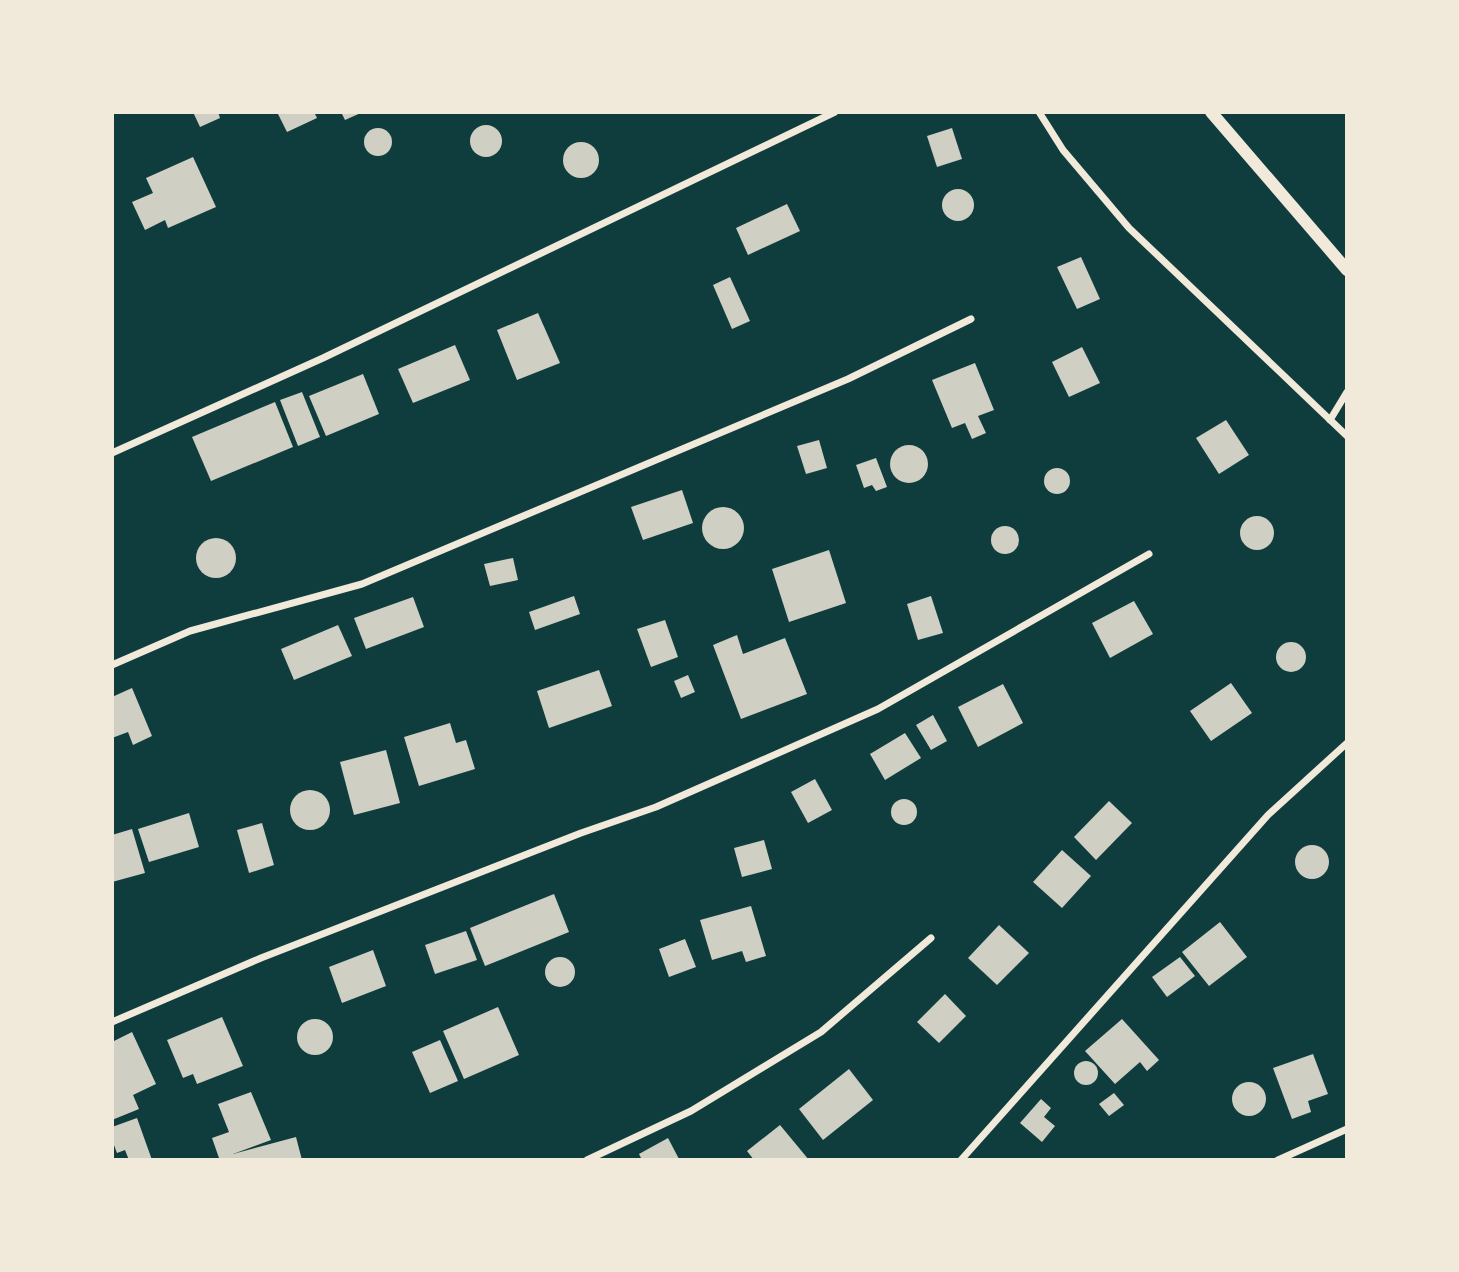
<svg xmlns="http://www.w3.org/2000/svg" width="1459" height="1272" font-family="Lora,serif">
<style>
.building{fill:#cfcfc3}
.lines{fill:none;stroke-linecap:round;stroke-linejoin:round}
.minor{stroke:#f1e9da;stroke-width:7}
.tertiary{stroke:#f1e9da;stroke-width:12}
</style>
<rect width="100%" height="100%" fill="#0f3d3e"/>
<!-- building -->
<g class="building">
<path d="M193 112H218L220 118 200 127Z"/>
<path d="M277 112H314L317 118 287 132Z"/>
<path d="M341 112H363L345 120Z"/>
<circle cx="486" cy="141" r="16"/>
<circle cx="378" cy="142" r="14"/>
<path d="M952 128 962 159 937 167 927 136Z"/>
<circle cx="581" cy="160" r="18"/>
<path d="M193 157 216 207 168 228 165 220 145 230 132 202 153 193 146 178Z"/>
<circle cx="958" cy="205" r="16"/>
<path d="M787 204 800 231 748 255 736 228Z"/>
<path d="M1081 257 1100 299 1077 309 1057 267Z"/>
<path d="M730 277 750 321 732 329 713 285Z"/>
<path d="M538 313 560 363 517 380 497 330Z"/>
<path d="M455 345 470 380 413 403 398 369Z"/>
<path d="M1082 347 1100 383 1069 397 1052 362Z"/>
<path d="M975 363 994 410 978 416 986 433 972 439 965 423 952 428 932 380Z"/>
<path d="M363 374 379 414 326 436 309 396Z"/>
<path d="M302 392 320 437 298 446 280 400Z"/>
<path d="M275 402 293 447 211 481 192 437Z"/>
<path d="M1226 420 1249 455 1219 474 1196 438Z"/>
<path d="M819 440 827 468 806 474 797 446Z"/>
<circle cx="909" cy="464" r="19"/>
<path d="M876 458 887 487 876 491 872 485 864 488 856 465Z"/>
<circle cx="1057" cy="481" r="13"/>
<path d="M682 490 693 523 643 540 631 507Z"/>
<circle cx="723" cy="528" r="21"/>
<circle cx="1257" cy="533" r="17"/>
<circle cx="1005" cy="540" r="14"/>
<circle cx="216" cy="558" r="20"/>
<path d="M829 550 846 603 789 622 772 569Z"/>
<path d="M513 558 518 580 490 586 484 564Z"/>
<path d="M574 596 580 614 535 630 529 612Z"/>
<path d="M931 596 943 633 918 640 907 604Z"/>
<path d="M413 597 424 627 366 649 354 618Z"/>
<path d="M1134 601 1153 634 1110 658 1092 623Z"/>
<path d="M665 620 678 657 651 667 637 629Z"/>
<path d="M338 625 352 656 294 680 281 649Z"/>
<path d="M737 635 743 654 785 638 807 694 741 719 713 645Z"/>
<circle cx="1291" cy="657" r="15"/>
<path d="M599 670 612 706 549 728 537 691Z"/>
<path d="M688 675 695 692 681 698 674 681Z"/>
<path d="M1231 683 1252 713 1211 741 1190 711Z"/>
<path d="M1003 684 1023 723 978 747 958 707Z"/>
<path d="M132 688 152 736 133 745 128 732 112 738V697Z"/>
<path d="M933 715 947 741 931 750 916 725Z"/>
<path d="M450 723 456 743 466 740 475 769 419 786 404 737Z"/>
<path d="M905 733 921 758 885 780 870 754Z"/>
<path d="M386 750 400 803 354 815 340 762Z"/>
<path d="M815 779 832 810 808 823 791 792Z"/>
<circle cx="310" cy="810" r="20"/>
<circle cx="904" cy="812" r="13"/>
<path d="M1109 801 1132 823 1096 860 1074 837Z"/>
<path d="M189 813 199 847 149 862 138 829Z"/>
<path d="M262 823 274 865 249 873 237 830Z"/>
<path d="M132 829 145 873 112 882V835Z"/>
<path d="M764 840 772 869 742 877 734 848Z"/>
<circle cx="1312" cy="862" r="17"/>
<path d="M1062 850 1091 876 1062 908 1033 882Z"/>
<path d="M554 894 569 932 485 966 470 928Z"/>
<path d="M751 906 766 956 746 962 742 951 712 960 700 920Z"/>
<path d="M1220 922 1247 957 1209 986 1182 952Z"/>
<path d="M999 925 1029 953 997 985 968 958Z"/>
<path d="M466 931 477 960 435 974 425 945Z"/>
<path d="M685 939 696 967 669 977 659 949Z"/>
<path d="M373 950 386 986 342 1003 329 967Z"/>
<circle cx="560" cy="972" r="15"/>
<path d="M1180 957 1195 976 1167 997 1152 977Z"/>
<path d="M945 994 966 1016 939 1043 917 1022Z"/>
<path d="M498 1007 519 1055 464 1079 443 1031Z"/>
<path d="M222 1017 243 1066 197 1084 193 1074 183 1078 167 1040Z"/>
<path d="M1122 1019 1159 1060 1147 1071 1140 1062 1115 1084 1085 1051Z"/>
<circle cx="315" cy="1037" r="18"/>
<path d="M132 1032 156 1084 133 1095 139 1109 112 1120V1042Z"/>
<path d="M440 1040 458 1081 430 1093 412 1052Z"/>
<path d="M1313 1054 1328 1094 1308 1101 1311 1112 1292 1119 1273 1068Z"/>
<circle cx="1086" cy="1073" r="12"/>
<path d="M849 1069 873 1100 823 1140 799 1109Z"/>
<circle cx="1249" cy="1099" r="17"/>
<path d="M251 1092 271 1140 233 1154 296 1137 302 1160H214L219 1158 212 1138 229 1132 218 1104Z"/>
<path d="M1114 1093 1124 1105 1109 1116 1099 1104Z"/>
<path d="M1041 1099 1051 1108 1044 1117 1055 1126 1042 1142 1020 1123Z"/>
<path d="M137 1118 152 1160H129L125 1150 117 1153 112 1140V1127Z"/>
<path d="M780 1125 809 1160H754L747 1151Z"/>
<path d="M668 1138 679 1159 642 1160 639 1154Z"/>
</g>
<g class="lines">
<!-- minor -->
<g class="minor">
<path d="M1039 112 1063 150 1129 228 1347 436"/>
<path d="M1330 420 1347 392"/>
<path d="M112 453 323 358 835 112"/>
<path d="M112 665 190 631 362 584 848 379 971 319"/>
<path d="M112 1022 261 958 581 833 656 807 878 709 1149 554"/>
<path d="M587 1160 691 1111 821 1032 931 938"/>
<path d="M961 1160 1268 815 1347 743"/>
<path d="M1278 1160 1347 1129"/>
</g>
<!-- tertiary -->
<path class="tertiary" d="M1211 112 1347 270"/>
</g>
<!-- border -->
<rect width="1459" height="1272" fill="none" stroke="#f1e9da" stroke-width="228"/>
</svg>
